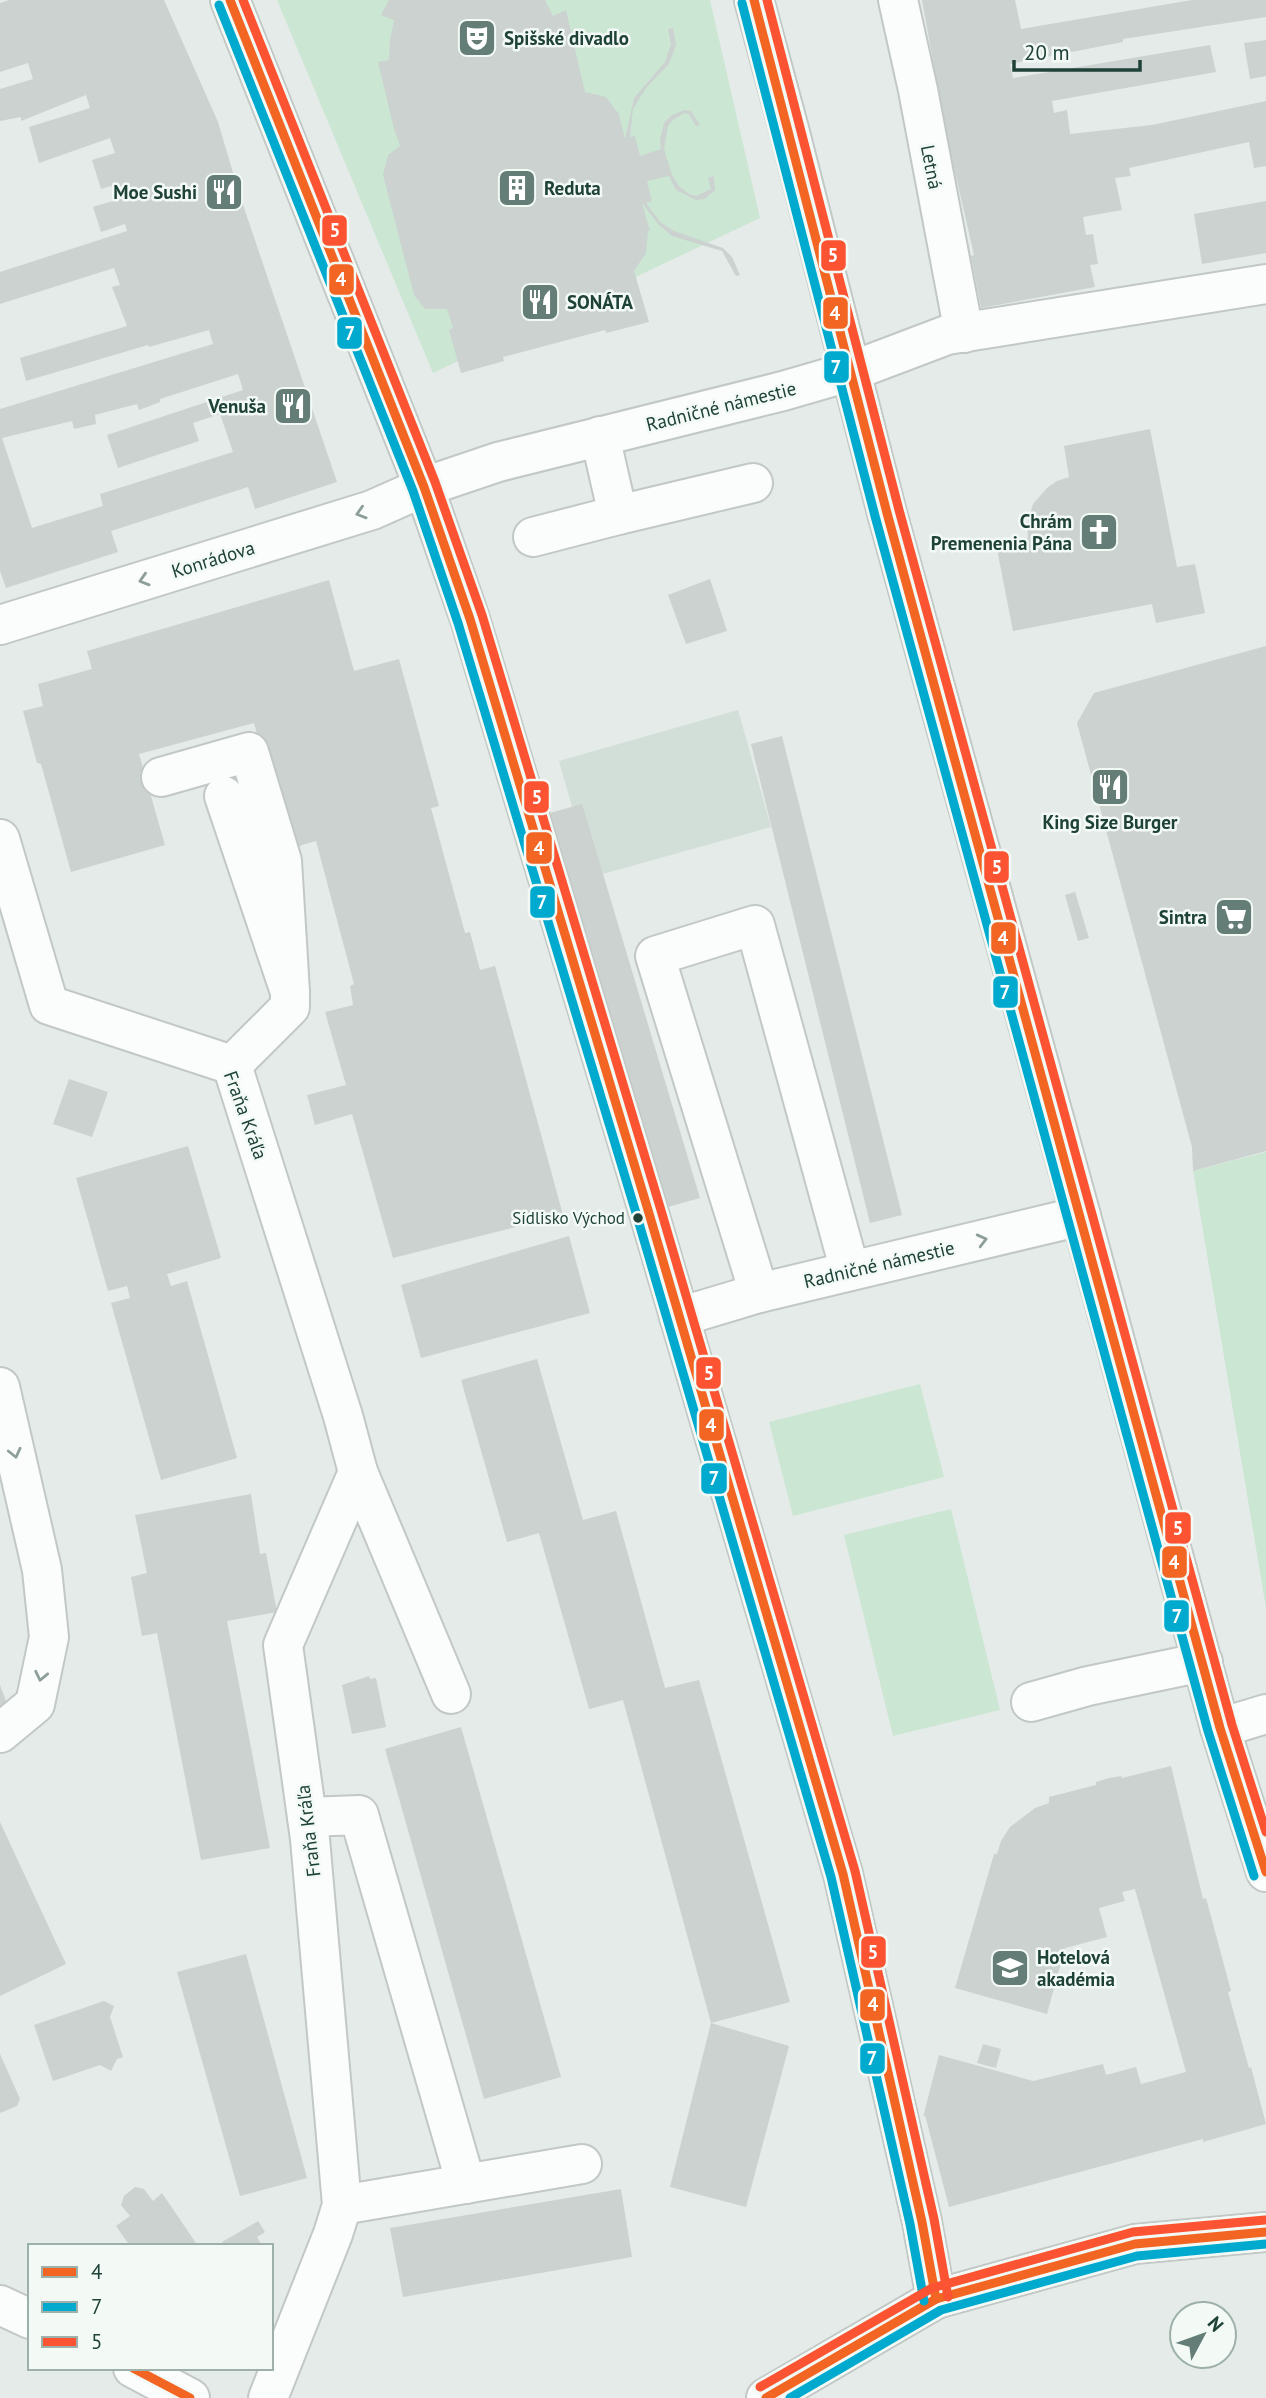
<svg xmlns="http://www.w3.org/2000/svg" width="1266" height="2398" font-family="'PT Sans',sans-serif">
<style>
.built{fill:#d2ded8}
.green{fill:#cce6d4}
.building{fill:#cbd2cf;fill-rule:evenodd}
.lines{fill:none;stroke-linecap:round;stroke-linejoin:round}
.minor-casing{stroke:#c2c8c5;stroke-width:42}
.minor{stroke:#fbfcfc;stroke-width:38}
.bus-1-casing{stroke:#f3faf6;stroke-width:14}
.bus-2-casing{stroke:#f3faf6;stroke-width:14}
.bus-3-casing{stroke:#f3faf6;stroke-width:14}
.bus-1{stroke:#f26522;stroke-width:9}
.bus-2{stroke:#00a9ce;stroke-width:9}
.bus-3{stroke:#fc5432;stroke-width:9}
.oneway{stroke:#8d9f9a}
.bus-dot{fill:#1f4238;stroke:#f3faf6;stroke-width:2.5}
.labels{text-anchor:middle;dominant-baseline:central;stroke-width:5;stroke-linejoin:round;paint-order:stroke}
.bus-label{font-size:17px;fill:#1f4238;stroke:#f3faf6;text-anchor:end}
.poi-label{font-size:19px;font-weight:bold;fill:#1f4238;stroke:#f3faf6;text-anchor:start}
.street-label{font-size:19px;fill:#1f4238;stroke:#f3faf6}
.line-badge{stroke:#f3faf6;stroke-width:2.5}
.badge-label{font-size:19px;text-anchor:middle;font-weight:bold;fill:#fff}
</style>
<rect width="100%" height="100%" fill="#e5ebe8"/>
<!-- built -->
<path class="built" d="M738 710 771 827 592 877 559 761Z"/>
<!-- green -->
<g class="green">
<path d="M277 0H710L760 218 433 373Z"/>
<path d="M1266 1152V1608L1193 1171Z"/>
<path d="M920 1384 944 1477 793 1516 769 1422Z"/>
<path d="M951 1509 1000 1710 893 1736 844 1535Z"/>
</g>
<!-- building -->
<g class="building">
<path d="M9 0H164L218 122 240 196 337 482 255 509 248 487 111 531 118 552 6 588 0 571V409L213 344 209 330 149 347 148 345 26 381 20 358 127 326 112 287 120 285 114 268 0 304V272L127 231 125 224 101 232 93 207 116 200 111 186 101 189 92 160 115 153 110 138 39 163 29 127 90 108 86 95 21 121V117L0 121V89L33 79 28 63 0 72V3ZM238 374 243 390 107 435 118 468 199 441 193 423 220 414 233 452 100 494 103 506 32 528 2 438 72 421 74 429 96 424 95 415 137 404 139 410 160 402V399Z"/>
<path d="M389 0H545L553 16 566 10 585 92 606 97 617 112 618 111 625 139 634 98 665 62 671 44 668 29 673 28 676 44 673 54 668 65 646 88 633 109 630 137 635 136 640 156 661 149 660 139 664 123 672 115 685 110 691 111 700 125 696 126 689 114 684 113 673 120 668 126 664 149 672 175 679 186 689 194 696 196 711 189 708 178 714 176 715 190 705 199 696 200 676 190 669 176 647 181 652 201 646 203 661 223 674 231 723 248 732 257 740 275 736 276 722 251 672 236 659 225 642 203 650 231H648L646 253 634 271 649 322 606 333 605 330 503 357 504 361 461 373 449 330 453 328 447 309H425L414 295 383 175 388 155 400 146 394 129 378 62 389 60 390 40 394 20 381 15Z"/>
<path d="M922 0H1015L1021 29 1192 0H1266V17L1123 39V42L1010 64 1013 78 1210 45 1216 72 1052 101 1054 113 1067 110 1070 134 1152 125 1266 101V166L1254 168 1249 142 1129 168 1131 176 1115 178 1122 210 1083 217 1086 235 1093 234 1098 264 1090 265 1095 287 981 308 971 256 974 255 946 133Z"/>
<path d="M1266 40V76L1250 79 1244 43Z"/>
<path d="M1266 201V253L1202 264 1194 214Z"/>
<path d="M1150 429 1177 567 1195 564 1205 613 1156 623 1152 604 1013 631 996 544 1028 538 1027 526 1033 504 1048 487 1057 481 1069 477 1064 446Z"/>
<path d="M710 579 727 631 686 644 668 595Z"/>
<path d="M329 580 354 671 399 659 439 806 431 808 465 933 470 932 480 970 495 966 563 1215 393 1258 352 1114 315 1125 307 1095 346 1085 325 1012 353 1005 350 986 354 984 316 841 299 846 286 841 254 723 139 754 165 845 71 872 41 764 37 763 23 711 43 706 38 684 92 669 87 651Z"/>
<path d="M1266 646V1151L1193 1171 1192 1147 1077 723 1094 693Z"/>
<path d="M782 736 902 1215 870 1223 751 744Z"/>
<path d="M582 804 700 1198 668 1207 550 813Z"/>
<path d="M1075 892 1089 938 1078 941 1065 895Z"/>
<path d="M69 1079 108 1092 92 1137 53 1124Z"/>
<path d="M188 1146 221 1258 167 1274 171 1286 187 1281 237 1458 161 1480 111 1303 130 1298 127 1286 108 1291 76 1178Z"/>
<path d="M569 1236 590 1313 421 1358 401 1285Z"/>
<path d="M537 1359 583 1520 616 1511 665 1688 699 1680 790 2002 711 2023 623 1700 589 1709 539 1533 507 1542 461 1380Z"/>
<path d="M251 1494 260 1554 266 1553 277 1612 227 1621 270 1848 201 1860 157 1633 142 1636 131 1577 147 1573 135 1515Z"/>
<path d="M369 1676 370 1679 376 1678 386 1727 352 1734 342 1685Z"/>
<path d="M0 1685 8 1706 0 1709Z"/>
<path d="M461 1727 561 2077 484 2099 385 1749Z"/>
<path d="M1171 1766 1203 1899 1206 1898 1231 1991 1228 1992 1249 2068 1251 2067 1266 2124 1203 2142V2139L949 2207 925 2115 923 2117 939 2055 1033 2081 1103 2064 1106 2075 1136 2067 1141 2084 1186 2072 1135 1889 1122 1892 1125 1901 1099 1908 1107 1937 1065 1948 1047 2014 955 1988 994 1854H997L1001 1841 1010 1827 1035 1808 1049 1803V1797L1096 1785V1782L1109 1778 1121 1776 1122 1778Z"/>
<path d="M0 1822 66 1964 0 1996Z"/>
<path d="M246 1954 307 2178 240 2196 177 1972Z"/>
<path d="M104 2001 114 2006 110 2017 123 2057 117 2059 111 2071 100 2065 53 2081 34 2025Z"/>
<path d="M711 2023 789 2046 746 2207 670 2187Z"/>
<path d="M983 2044 1001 2049 996 2068 977 2063Z"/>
<path d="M0 2054 20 2099 17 2106 0 2113Z"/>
<path d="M135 2187 144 2189 153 2201 162 2193 198 2246H130L116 2226 130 2216 121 2205 124 2196Z"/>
<path d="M621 2189 632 2257 403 2297 390 2228Z"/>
<path d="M258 2221 265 2232 257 2237 262 2246H224L222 2242Z"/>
</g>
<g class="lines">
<!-- minor casing -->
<g class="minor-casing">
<g id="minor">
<path d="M230 0 424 487 470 619 648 1210 843 1874 922 2222 936 2299"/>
<path d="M754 0 789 129 887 513 1081 1216 1220 1728 1266 1872"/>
<path d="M898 0 918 90 964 333"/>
<path d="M600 436 618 515 753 483"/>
<path d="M533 537 618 515"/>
<path d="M0 625 372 510 424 487 498 462 783 391 852 371 947 335 1266 284"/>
<path d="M161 777 249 752 282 861 290 992"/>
<path d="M224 796 290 992V1007L232 1065"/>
<path d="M0 839 49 1005 232 1065 343 1416 358 1472"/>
<path d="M759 1293 655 956 755 925 850 1271"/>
<path d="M679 1317 759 1293 1081 1216"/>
<path d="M0 1387 42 1570 49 1637 35 1704 0 1733"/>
<path d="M1031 1702 1088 1686 1203 1662"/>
<path d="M1220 1728 1266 1714"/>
<path d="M307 1817 359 1815 466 2184"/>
<path d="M342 2205 582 2164"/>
<path d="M0 2305 30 2319"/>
<path d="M133 2368 190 2398"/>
<path d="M268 2398 333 2234 342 2205 310 1839 283 1645 358 1472 451 1694"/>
<path d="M766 2398 936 2299 1135 2244 1266 2232"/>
</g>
</g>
<!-- minor -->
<use href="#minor" class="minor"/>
<!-- bus-1 casing -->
<g class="bus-1-casing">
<g id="bus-1">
<path d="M230 0 424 487 470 619 648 1210 843 1874 922 2222 936 2299"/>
<path d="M754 0 887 513 1220 1728 1266 1872"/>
<path d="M133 2368 190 2398"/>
<path d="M766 2398 936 2299 1135 2244 1266 2232"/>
</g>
</g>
<!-- bus-2 casing -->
<g class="bus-2-casing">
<g id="bus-2">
<path d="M742 3 875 516 1208 1731 1254 1876"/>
<path d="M219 5 413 491 458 623 636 1213 831 1877 910 2224 924 2301"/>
<path d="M790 2398 941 2310 1137 2256 1266 2244"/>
</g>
</g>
<!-- bus-3 casing -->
<g class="bus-3-casing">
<g id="bus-3">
<path d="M243 0 435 482 482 615 660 1207 855 1871 934 2219 948 2297"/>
<path d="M767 0 899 510 1232 1725 1266 1832"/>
<path d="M760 2387 932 2288 1133 2232 1265 2220"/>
</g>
</g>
<!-- bus-1 -->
<use href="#bus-1" class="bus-1"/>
<!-- bus-2 -->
<use href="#bus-2" class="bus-2"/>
<!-- bus-3 -->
<use href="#bus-3" class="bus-3"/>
</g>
<!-- one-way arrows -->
<defs><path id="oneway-chevron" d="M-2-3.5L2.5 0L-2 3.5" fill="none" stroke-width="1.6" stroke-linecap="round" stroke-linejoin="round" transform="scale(1.75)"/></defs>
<g class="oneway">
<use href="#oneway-chevron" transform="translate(361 513) rotate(163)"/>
<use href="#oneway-chevron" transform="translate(144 580) rotate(163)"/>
<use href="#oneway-chevron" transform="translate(982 1240) rotate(-14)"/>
<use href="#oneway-chevron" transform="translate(15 1453) rotate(77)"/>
<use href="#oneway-chevron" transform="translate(41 1676) rotate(102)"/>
</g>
<!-- icons -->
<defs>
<g id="theatre-square" transform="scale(2.0125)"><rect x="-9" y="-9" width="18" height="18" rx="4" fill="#647d76" stroke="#f3faf6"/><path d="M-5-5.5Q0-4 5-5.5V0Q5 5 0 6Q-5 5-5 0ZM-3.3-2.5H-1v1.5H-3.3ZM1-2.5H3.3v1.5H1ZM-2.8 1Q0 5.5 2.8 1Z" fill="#fff"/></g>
<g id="building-square" transform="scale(2.0125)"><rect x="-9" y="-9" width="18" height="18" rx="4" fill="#647d76" stroke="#f3faf6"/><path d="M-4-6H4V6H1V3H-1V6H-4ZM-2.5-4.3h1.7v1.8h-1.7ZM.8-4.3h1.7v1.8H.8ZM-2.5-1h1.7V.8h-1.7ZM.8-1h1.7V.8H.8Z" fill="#fff"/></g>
<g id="restaurant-square" transform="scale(2.0125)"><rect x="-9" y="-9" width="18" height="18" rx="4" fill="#647d76" stroke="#f3faf6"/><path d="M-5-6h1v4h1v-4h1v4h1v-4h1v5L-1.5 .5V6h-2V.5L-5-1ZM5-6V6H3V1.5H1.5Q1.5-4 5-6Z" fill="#fff"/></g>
<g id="church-square" transform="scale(2.0125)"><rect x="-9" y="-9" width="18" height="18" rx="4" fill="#647d76" stroke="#f3faf6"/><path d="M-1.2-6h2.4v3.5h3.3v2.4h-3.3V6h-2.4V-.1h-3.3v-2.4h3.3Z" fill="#fff"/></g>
<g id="supermarket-square" transform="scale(2.0125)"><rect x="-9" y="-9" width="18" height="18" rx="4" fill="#647d76" stroke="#f3faf6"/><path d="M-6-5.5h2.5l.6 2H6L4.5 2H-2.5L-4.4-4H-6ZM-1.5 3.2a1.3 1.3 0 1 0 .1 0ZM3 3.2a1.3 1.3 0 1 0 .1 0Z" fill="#fff"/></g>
<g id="school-square" transform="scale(2.0125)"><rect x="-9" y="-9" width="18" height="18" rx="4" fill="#647d76" stroke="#f3faf6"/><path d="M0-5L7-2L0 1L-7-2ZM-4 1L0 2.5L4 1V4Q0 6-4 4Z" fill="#fff"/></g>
</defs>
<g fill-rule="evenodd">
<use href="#theatre-square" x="477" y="38"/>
<use href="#building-square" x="517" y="188"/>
<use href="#restaurant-square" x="224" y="192"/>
<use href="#restaurant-square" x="540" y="302"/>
<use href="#restaurant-square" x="293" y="406"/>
<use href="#church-square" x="1099" y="532"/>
<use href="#restaurant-square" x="1110" y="787"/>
<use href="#supermarket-square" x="1234" y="917"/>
<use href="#school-square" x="1010" y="1968"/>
</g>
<!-- markers -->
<circle class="bus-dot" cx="638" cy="1218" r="6"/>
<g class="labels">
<!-- bus labels -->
<g class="bus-label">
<text x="625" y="1218">Sídlisko Východ</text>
</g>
<!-- poi labels -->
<g class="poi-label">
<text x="504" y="38">Spišské divadlo</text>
<text x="544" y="188">Reduta</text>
<text x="197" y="192" text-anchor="end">Moe Sushi</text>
<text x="567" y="302">SONÁTA</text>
<text x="266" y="406" text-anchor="end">Venuša</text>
<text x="1072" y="521" text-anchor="end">Chrám<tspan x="1072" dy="22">Premenenia Pána</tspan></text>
<text x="1110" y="822" text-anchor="middle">King Size Burger</text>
<text x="1207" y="917" text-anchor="end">Sintra</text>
<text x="1037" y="1957">Hotelová<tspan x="1037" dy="22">akadémia</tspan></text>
</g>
<!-- street labels -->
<g class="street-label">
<text transform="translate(932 167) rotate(79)">Letná</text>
<text transform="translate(721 406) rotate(-14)">Radničné námestie</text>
<text transform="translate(213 559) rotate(-17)">Konrádova</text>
<text transform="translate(246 1115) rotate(70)">Fraňa Kráľa</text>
<text transform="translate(879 1264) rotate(-13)">Radničné námestie</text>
<text transform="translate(308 1831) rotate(-97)">Fraňa Kráľa</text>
</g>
</g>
<g class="line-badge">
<rect x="321" y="214" width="27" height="33" rx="7" fill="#fc5432"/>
<rect x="820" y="239" width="27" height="33" rx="7" fill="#fc5432"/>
<rect x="328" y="263" width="27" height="33" rx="7" fill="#f26522"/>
<rect x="822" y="296" width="27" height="34" rx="7" fill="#f26522"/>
<rect x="336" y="316" width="27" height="34" rx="7" fill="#00a9ce"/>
<rect x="823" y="350" width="27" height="34" rx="7" fill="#00a9ce"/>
<rect x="523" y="780" width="27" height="34" rx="7" fill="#fc5432"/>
<rect x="525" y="831" width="28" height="34" rx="7" fill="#f26522"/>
<rect x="983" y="850" width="27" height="34" rx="7" fill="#fc5432"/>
<rect x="529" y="885" width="27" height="34" rx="7" fill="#00a9ce"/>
<rect x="990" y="921" width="27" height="34" rx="7" fill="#f26522"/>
<rect x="992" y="975" width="27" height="34" rx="7" fill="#00a9ce"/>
<rect x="695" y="1356" width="27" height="34" rx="7" fill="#fc5432"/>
<rect x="698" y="1408" width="27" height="34" rx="7" fill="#f26522"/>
<rect x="700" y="1462" width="28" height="33" rx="7" fill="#00a9ce"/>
<rect x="1164" y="1511" width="28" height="34" rx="7" fill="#fc5432"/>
<rect x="1161" y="1545" width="27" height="34" rx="7" fill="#f26522"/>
<rect x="1163" y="1599" width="27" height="34" rx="7" fill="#00a9ce"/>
<rect x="860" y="1935" width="27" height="34" rx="7" fill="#fc5432"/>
<rect x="859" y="1988" width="27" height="34" rx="7" fill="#f26522"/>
<rect x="859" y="2042" width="27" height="33" rx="7" fill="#00a9ce"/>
</g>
<g class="badge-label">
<text x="335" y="237">5</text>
<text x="833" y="262">5</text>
<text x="341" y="286">4</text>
<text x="835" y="320">4</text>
<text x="350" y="340">7</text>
<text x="836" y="374">7</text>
<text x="537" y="804">5</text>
<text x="539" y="855">4</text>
<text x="997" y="874">5</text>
<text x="542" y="909">7</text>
<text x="1003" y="945">4</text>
<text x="1005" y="999">7</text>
<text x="709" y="1380">5</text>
<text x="711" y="1432">4</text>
<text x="714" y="1485">7</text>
<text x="1178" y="1535">5</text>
<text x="1174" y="1569">4</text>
<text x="1177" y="1623">7</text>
<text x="873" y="1959">5</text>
<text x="873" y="2011">4</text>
<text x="872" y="2065">7</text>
</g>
<!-- legend -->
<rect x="28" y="2244" width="245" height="126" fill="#f3faf6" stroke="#9eb0aa" stroke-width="2"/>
<rect x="42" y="2267" width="35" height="10" fill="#f26522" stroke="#9eb0aa" stroke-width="2"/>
<text x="91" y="2279" font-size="21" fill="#1f4238">4</text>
<rect x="42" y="2302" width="35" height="10" fill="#00a9ce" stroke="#9eb0aa" stroke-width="2"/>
<text x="91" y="2314" font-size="21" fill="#1f4238">7</text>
<rect x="42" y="2337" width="35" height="10" fill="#fc5432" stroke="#9eb0aa" stroke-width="2"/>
<text x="91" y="2349" font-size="21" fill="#1f4238">5</text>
<!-- north arrow -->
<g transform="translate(1203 2335) rotate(49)"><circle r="33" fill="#f3faf6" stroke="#9eb0aa" stroke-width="2"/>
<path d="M0-5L12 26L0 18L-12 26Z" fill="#647d76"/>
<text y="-10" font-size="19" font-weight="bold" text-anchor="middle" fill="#1f4238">N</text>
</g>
<!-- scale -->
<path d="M1014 60v10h126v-10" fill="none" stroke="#1f4238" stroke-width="3.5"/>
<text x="1024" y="60" font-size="21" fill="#1f4238" stroke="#f3faf6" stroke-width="5" paint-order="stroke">20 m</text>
</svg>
